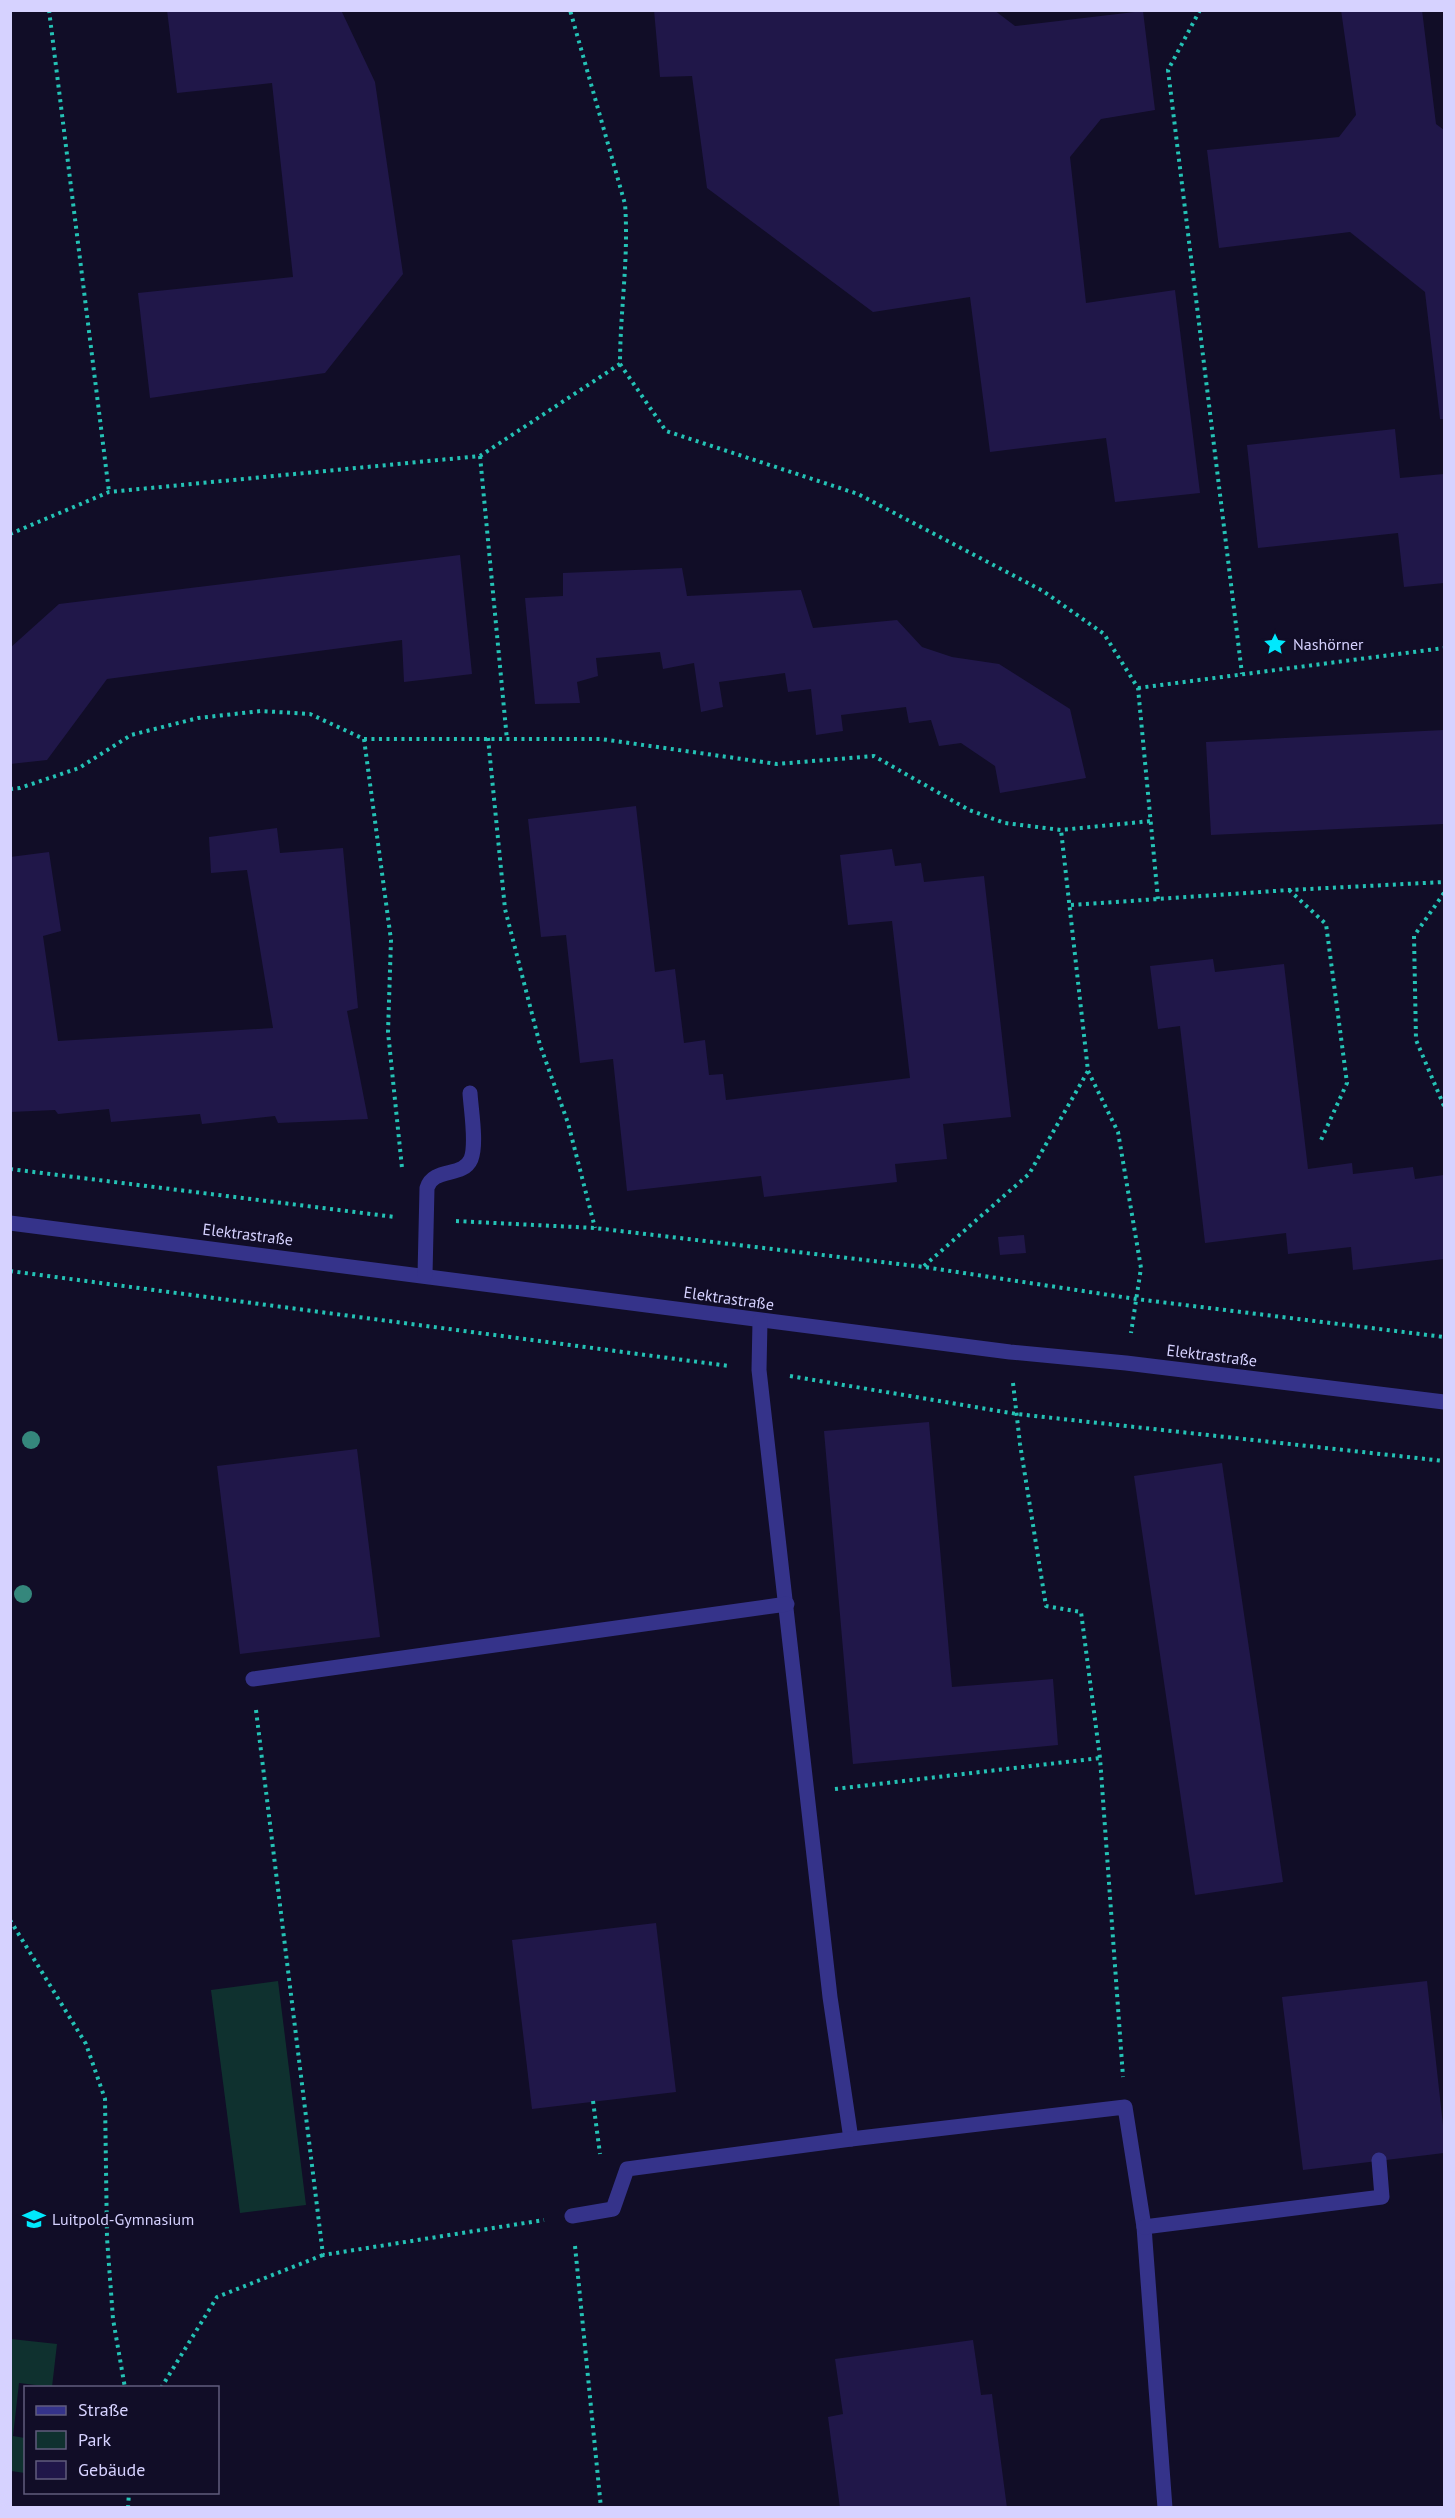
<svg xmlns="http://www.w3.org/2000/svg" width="1455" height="2518" font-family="'PT Sans',sans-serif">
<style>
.green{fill:#0f312f}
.building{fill:#201749}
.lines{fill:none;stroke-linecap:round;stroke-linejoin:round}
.path{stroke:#24c2b5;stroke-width:4;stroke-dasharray:3 4.5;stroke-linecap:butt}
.minor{stroke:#35338a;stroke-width:15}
.tree{fill:#35877c}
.labels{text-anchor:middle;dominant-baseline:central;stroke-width:4.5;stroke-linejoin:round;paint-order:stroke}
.poi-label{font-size:16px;fill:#d6d2ff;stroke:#110d27;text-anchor:start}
.street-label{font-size:16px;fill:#d6d2ff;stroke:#110d27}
</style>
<rect width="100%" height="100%" fill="#110d27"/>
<!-- green -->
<g class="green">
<path d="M278 1981 306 2205 240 2213 211 1990Z"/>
<path d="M11 2339 57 2344 52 2387 19 2383 13 2436 25 2438V2473L11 2471Z"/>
</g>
<!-- building -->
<g class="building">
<path d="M167 10H341L375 82 403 274 325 373 150 398 138 293 293 277 272 83 177 93Z"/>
<path d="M654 10H994L1015 26 1143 11 1155 110 1101 119 1070 157 1086 303 1175 290 1200 493 1115 502 1106 438 990 452 970 297 873 312 707 188 692 76 660 77Z"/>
<path d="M1341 10H1422L1436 124 1444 130V419H1440L1425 292 1350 232 1219 248 1207 150 1339 137 1356 115Z"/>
<path d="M1395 429 1400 478 1444 474V583L1404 587 1398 533 1258 548 1247 445Z"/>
<path d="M460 555 472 674 404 682 402 640 107 679 47 760 10 764V648L59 604Z"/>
<path d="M682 568 687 596 801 590 813 628 897 620 922 647 952 657 999 664 1070 709 1086 778 1000 793 995 766 961 743 939 746 931 720 909 723 906 707 841 715 843 731 816 735 811 689 788 692 785 673 719 682 723 707 701 712 694 663 663 669 660 652 596 658 598 676 577 682 580 703 535 704 525 598 563 596V573Z"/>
<path d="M1444 730V824L1211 835 1206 742Z"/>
<path d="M636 806 655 972 675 969 684 1043 705 1040 709 1075 723 1074 726 1100 910 1078 892 921 848 925 840 855 892 849 895 866 921 863 924 882 984 876 1011 1117 943 1124 947 1159 895 1164 897 1182 764 1197 761 1176 627 1191 613 1059 580 1063 566 935 541 937 528 819Z"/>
<path d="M277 828 280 853 343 848 358 1008 347 1011 368 1119 278 1123 275 1116 202 1124 200 1114 111 1122 109 1109 58 1114 55 1110 10 1112V857L49 852 61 931 43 936 58 1041 273 1028 247 870 211 873 209 837Z"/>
<path d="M1213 959 1215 972 1284 964 1308 1169 1352 1163 1353 1174 1413 1167 1415 1179 1444 1175V1259L1353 1270 1351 1247 1288 1254 1286 1233 1205 1243 1180 1026 1158 1029 1150 966Z"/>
<path d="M1024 1235 1026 1253 1000 1255 998 1237Z"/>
<path d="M929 1422 952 1687 1053 1679 1058 1745 853 1764 824 1431Z"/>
<path d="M357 1449 380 1637 240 1654 217 1466Z"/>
<path d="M1222 1463 1283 1882 1195 1895 1134 1476Z"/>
<path d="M656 1923 676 2092 532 2109 512 1940Z"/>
<path d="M1427 1981 1444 2134V2153L1303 2170 1282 1997Z"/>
<path d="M973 2340 981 2395 992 2394 1007 2508H840L828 2417 843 2414 835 2359Z"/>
</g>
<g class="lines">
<!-- path -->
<g class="path">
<path d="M49 10 109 492"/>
<path d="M1200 10 1168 70 1242 674"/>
<path d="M620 364 666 431 858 494 1043 591 1104 634 1138 688 1158 899"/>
<path d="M480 456 507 740"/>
<path d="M10 534 109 492 480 456 620 364C620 311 629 258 625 204L570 10"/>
<path d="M1138 688 1444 648"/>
<path d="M488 738 505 909 540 1045 568 1123 595 1228"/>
<path d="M364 739 391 940 388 1032 402 1168"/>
<path d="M10 789 20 788 79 768 131 735 198 718 261 711 310 714 364 739H601L777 764 874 756 969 810 1005 823 1061 830 1151 821"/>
<path d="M1289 890 1326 924 1347 1083 1321 1140"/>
<path d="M1444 893 1414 936 1416 1040 1444 1106"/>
<path d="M1071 905 1289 890 1444 882"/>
<path d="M1088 1071 1118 1132 1141 1268 1131 1333"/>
<path d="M10 1169 395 1217"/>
<path d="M456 1221 595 1228 924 1267 1136 1299 1444 1337"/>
<path d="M924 1266 1029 1174 1088 1071 1061 830"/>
<path d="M10 1271 729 1366"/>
<path d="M790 1376 1017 1414 1444 1461"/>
<path d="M1013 1383 1020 1444 1046 1606 1081 1612 1100 1758 1123 2077"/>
<path d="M256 1710 323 2255 544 2220"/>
<path d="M835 1789 1100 1758"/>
<path d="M10 1920 86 2044 105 2099 107 2238 113 2319 125 2388"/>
<path d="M593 2101 600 2154"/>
<path d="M575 2246 601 2508"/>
<path d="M161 2388 217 2297 323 2255"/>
<path d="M128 2508 129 2492"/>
</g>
<!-- minor -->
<g class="minor">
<path d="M10 1223 1010 1352 1126 1363 1444 1402"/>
<path d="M425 1275 427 1188C433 1167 463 1178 471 1159 477 1144 471 1110 470 1093"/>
<path d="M760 1321 759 1370 830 1997 851 2139"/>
<path d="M253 1679 787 1604"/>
<path d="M572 2216 613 2209 627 2169 851 2139 1125 2107 1144 2227 1165 2508"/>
<path d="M1144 2227 1382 2197 1379 2160"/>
</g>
</g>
<!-- trees -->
<g class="tree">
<circle cx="31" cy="1440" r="9"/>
<circle cx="23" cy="1594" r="9"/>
</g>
<!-- icons -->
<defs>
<g id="sight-bare" transform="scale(1.8)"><path d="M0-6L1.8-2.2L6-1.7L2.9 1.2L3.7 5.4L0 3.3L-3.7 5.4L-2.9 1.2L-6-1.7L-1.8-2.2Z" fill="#00e9fd" stroke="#110d27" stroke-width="2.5" paint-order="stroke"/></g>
<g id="school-bare" transform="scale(1.8)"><path d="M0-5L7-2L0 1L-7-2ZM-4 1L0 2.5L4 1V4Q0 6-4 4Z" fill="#00e9fd" stroke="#110d27" stroke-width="2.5" paint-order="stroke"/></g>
</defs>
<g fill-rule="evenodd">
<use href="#sight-bare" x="1275" y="644"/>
<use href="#school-bare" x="34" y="2219"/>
</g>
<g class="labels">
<!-- poi labels -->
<g class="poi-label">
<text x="1293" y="644">Nashörner</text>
<text x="52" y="2219">Luitpold-Gymnasium</text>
</g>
<!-- street labels -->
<g class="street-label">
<text transform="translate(248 1234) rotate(7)">Elektrastraße</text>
<text transform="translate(729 1298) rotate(8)">Elektrastraße</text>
<text transform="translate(1212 1355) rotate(7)">Elektrastraße</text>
</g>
</g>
<!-- border -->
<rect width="1455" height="2518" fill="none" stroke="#d6d2ff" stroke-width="24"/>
<!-- legend -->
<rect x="24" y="2386" width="195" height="108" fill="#110d27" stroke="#605c7d" stroke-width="1.5"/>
<rect x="36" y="2406" width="30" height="9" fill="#35338a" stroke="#605c7d" stroke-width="1.5"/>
<text x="78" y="2416" font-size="18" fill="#d6d2ff">Straße</text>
<rect x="36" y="2431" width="30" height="18" fill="#0f312f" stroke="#605c7d" stroke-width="1.5"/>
<text x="78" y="2446" font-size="18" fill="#d6d2ff">Park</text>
<rect x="36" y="2461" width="30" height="18" fill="#201749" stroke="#605c7d" stroke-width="1.5"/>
<text x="78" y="2476" font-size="18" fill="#d6d2ff">Gebäude</text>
</svg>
